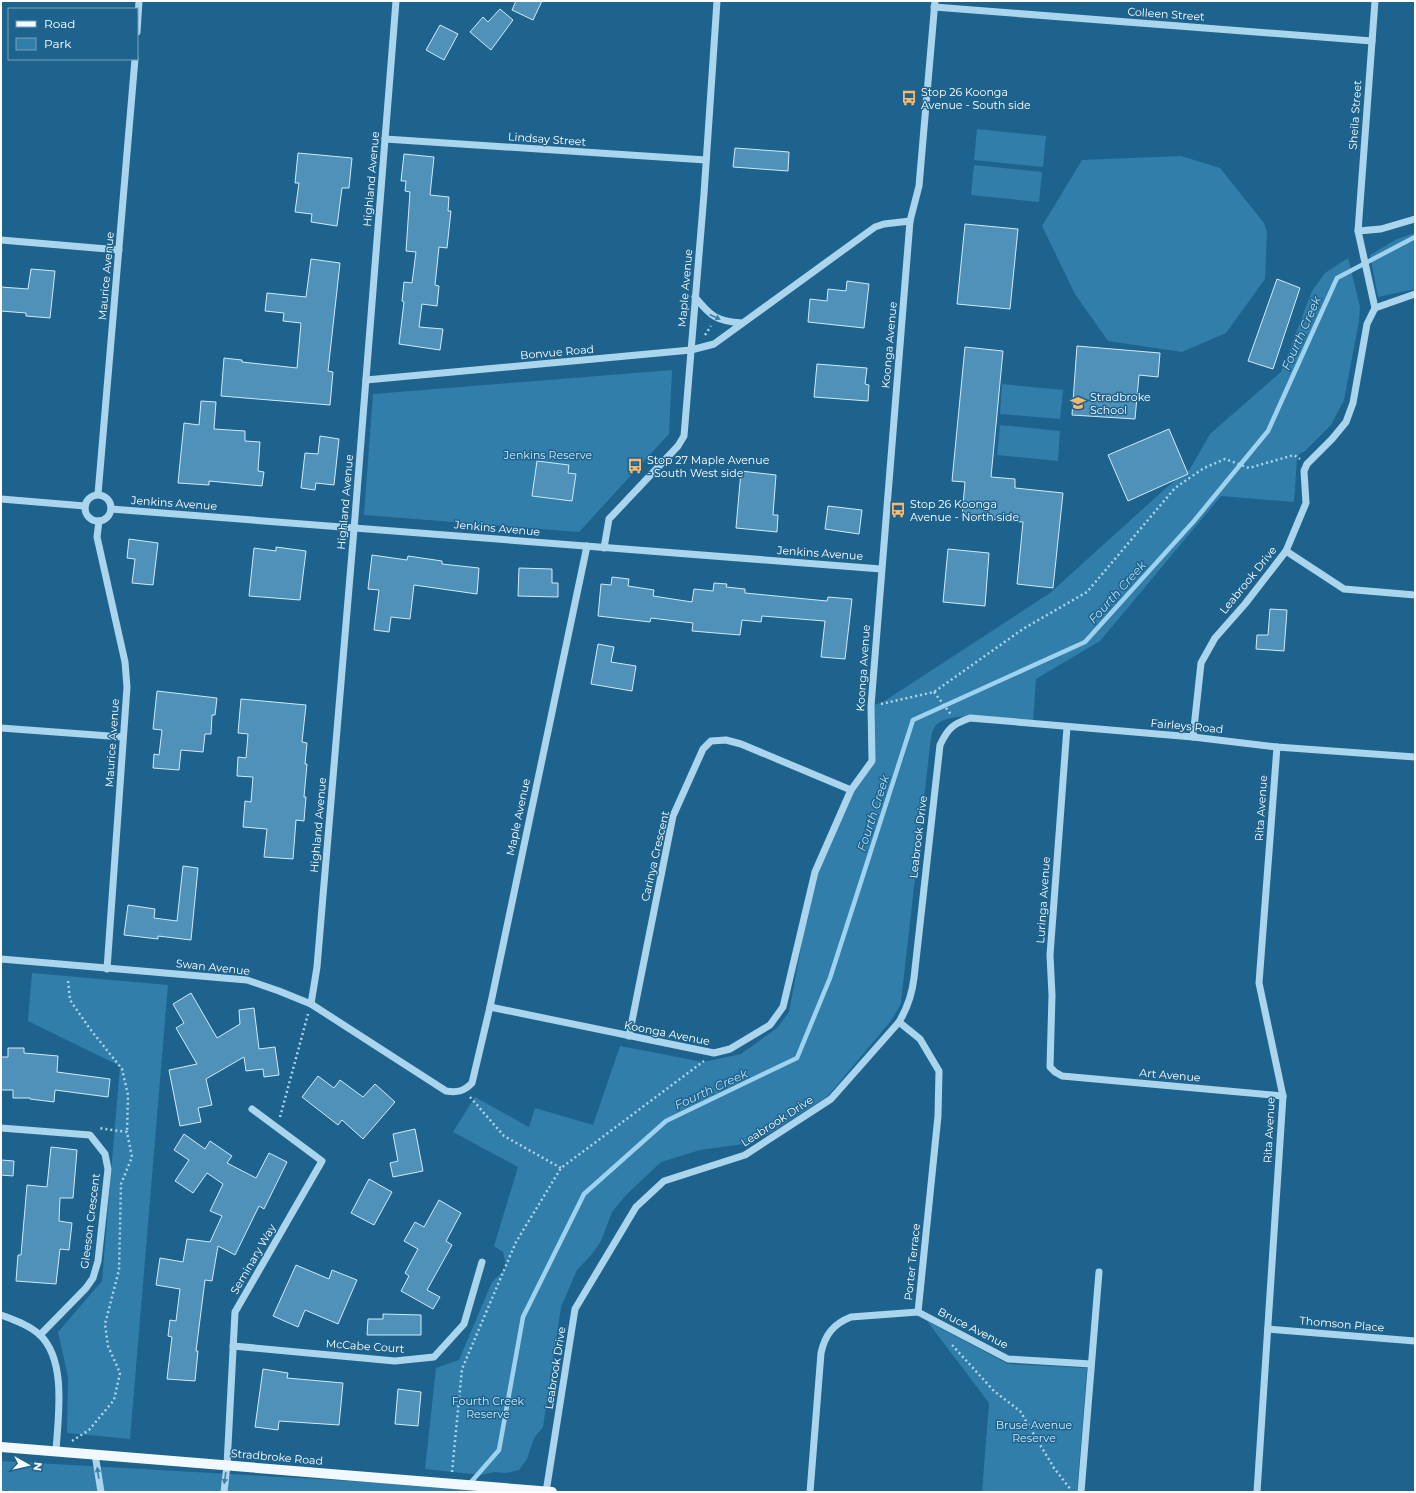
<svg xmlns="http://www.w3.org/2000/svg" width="1416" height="1493" font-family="Montserrat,sans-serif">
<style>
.green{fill:#317eaa}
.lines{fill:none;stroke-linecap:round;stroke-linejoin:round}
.stream{stroke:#9fd2ee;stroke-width:4.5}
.building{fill:#4f91b8;stroke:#d1eaf9}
.path{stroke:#abd5ec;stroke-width:2.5;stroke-dasharray:2 3;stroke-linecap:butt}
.minor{stroke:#abd5ec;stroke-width:7}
.major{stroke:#f1f9ff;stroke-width:10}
.oneway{fill:#4180a5}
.labels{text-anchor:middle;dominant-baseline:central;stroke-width:3;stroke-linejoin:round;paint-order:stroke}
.street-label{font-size:11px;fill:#fff;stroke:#1e638d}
.poi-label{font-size:11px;fill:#fff;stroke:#1e638d;text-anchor:start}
.park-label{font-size:11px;fill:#d1eaf9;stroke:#1e638d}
.water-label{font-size:12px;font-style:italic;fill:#b7def3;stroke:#1e638d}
</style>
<rect width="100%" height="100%" fill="#1e638d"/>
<!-- green -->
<g class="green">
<path d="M977 129 1046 136 1043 167 974 160Z"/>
<path d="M1181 156 1220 168 1264 223 1267 232 1265 279 1226 333 1182 352 1108 341 1075 294 1042 226 1082 160Z"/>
<path d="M974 165 1042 172 1039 202 971 195Z"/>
<path d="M1415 233V289L1378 297 1370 255 1397 239Z"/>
<path d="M1348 258 1360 307 1359 321 1344 400 1331 425 1304 452 1300 453 1297 459 1294 502 1221 496 1100 641 1036 679 1033 722C1012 720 946 707 934 728 931 733 931 740 930 746L902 993 901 1004 890 1022 828 1096 767 1135 744 1144 700 1150 661 1162 626 1195 612 1212 601 1241 592 1254 577 1270 561 1307 543 1427 534 1438 527 1459 519 1470 506 1473 494 1472 481 1475 425 1469 436 1368 459 1360 492 1282 504 1270 506 1265 503 1252 494 1246 518 1167 453 1132 475 1097 529 1127 535 1108 593 1125 620 1046 703 1062 741 1054 777 1028 789 1012 815 872 858 778 871 760V706L883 702 1050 593 1166 488 1190 469 1210 434 1281 372 1312 291 1325 273Z"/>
<path d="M672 370 669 434 579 532 364 515 373 394Z"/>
<path d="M1002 384 1063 390 1060 419 1000 414Z"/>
<path d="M1000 425 1060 431 1058 461 997 455Z"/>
<path d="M32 973 168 985 130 1439 67 1433 68 1377 58 1332 102 1281 120 1066 28 1021Z"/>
<path d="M927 1321 1008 1364 1087 1368 1077 1492H982L989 1403Z"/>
<path d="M1 1461 511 1490 509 1492H1Z"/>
</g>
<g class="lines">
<!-- stream -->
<path class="stream" d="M472 1481 499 1450 523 1317 584 1194 666 1121 797 1058 830 978 913 720 1085 642 1194 521 1268 431 1337 278 1415 237"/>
</g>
<!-- building -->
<g class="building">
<path d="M516 1H542L533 20 512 10Z"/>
<path d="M500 9 513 20 491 50 470 32 483 17 488 22Z"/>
<path d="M440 25 458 34 444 60 426 50Z"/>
<path d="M735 148 789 152 788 171 733 167Z"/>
<path d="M298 153 352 158 349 188H342L337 226 311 222 312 214 295 212 299 183H295Z"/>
<path d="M404 154 434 157 430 195 449 197 448 211H451L447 248 439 247 435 285 439 286 437 306 422 304 419 327 443 329 440 350 399 344 404 302 402 301 404 282 412 283 416 252 406 251 410 192 405 191 406 181H401Z"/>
<path d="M965 224 1018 229 1010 309 957 304Z"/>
<path d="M311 259 340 263 328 371 333 372 330 405 221 396 224 358 242 360V362L297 368 301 323 283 321 284 313 265 311 267 293 306 297Z"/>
<path d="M31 269 55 271 50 318 26 316V313L1 311V287L28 289Z"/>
<path d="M1277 279 1300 288 1273 369 1248 361Z"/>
<path d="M847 281 869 284 864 328 808 322 810 299 827 301 828 289 846 291Z"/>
<path d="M1077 346 1160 353 1158 377 1139 375 1135 419 1072 415Z"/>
<path d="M965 347 1003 351 991 477 1015 479V488L1063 493 1053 588 1017 584 1023 522 962 517 965 482 952 481Z"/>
<path d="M817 364 867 368 865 384 869 385 868 401 814 397Z"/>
<path d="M201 401 216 402 214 429 245 431V441L260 442 258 471 264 472 262 486 209 481V485L178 483 184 423 199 425Z"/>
<path d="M1169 429 1188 474 1128 501 1108 455Z"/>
<path d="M320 436 339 439 334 485 316 483 315 490 301 488 305 453 318 454Z"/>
<path d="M537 461 569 465 568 473 576 474 572 501 532 496Z"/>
<path d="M741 471 776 475 773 515H778L777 532 736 528Z"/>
<path d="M828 506 862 510 859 534 825 529Z"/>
<path d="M129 539 158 543 153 585 132 583 135 559 127 558Z"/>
<path d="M276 547 306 551 300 600 249 596 254 548 276 551Z"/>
<path d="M948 549 989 553 985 606 943 602Z"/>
<path d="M372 555 407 560 408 556 442 561V564L479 568 477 594 414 585 410 619 391 617 389 632 374 630 379 590 368 589Z"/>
<path d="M519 568 552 569V583H558V597L518 596Z"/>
<path d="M612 577 629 579 628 586 654 590 653 596 692 602 694 589 713 591 714 583 727 584 726 587 745 589V593L827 601 828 597 852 599 845 659 821 657 825 621 762 616 761 622 742 620 740 635 692 631 693 623 651 618 650 622 598 616 601 584 611 585Z"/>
<path d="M1270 609 1287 610 1284 651 1256 649 1257 635H1268Z"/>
<path d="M598 644 614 647 611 662 636 666 632 691 591 684Z"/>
<path d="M157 691 217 698 215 715H212L211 734H205L203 752 181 750 179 770 153 768 154 754 159 755 162 730 153 729Z"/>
<path d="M241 699 306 705 302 742 307 743 305 764H307L304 797H306L304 821 296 820 293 859 264 857 267 829 243 827 245 801 251 802 253 777 237 776 238 757 246 758 248 734 238 733Z"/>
<path d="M183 866 198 868 191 940 158 936V939L124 935 128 905 155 909 154 918 177 921Z"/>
<path d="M191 993 217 1038 240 1024 239 1010 254 1008 259 1049 275 1047 279 1075 264 1077 263 1069 246 1071 244 1057 206 1079 212 1105 198 1108 201 1122 180 1126 169 1070 197 1064 176 1028 184 1023 173 1004Z"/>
<path d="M8 1048H24V1053L58 1056 57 1072 110 1079 108 1097 55 1090 54 1102 30 1099V1098H13V1090H1V1057H8Z"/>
<path d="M318 1076 334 1088 340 1080 363 1097 375 1084 395 1102 363 1139 342 1120 338 1125 302 1097Z"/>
<path d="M415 1129 423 1171 393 1177 390 1163 398 1161 393 1134Z"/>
<path d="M184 1134 205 1149 210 1141 232 1156 227 1163 256 1178 269 1153 287 1162 264 1209 259 1206 235 1255 218 1246 212 1281 205 1280 196 1351H198L195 1381 167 1379 172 1337 168 1336 170 1320 176 1321 180 1289 156 1285 160 1258 183 1262 187 1239 210 1242 222 1216 210 1211 223 1184 207 1173 193 1193 175 1181 189 1160 174 1150Z"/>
<path d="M51 1147 77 1150 73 1198H60L59 1221 72 1223 69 1250 60 1249 56 1284 16 1281 18 1255H21L27 1185 47 1187Z"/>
<path d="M1 1160 14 1161 13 1176 1 1175Z"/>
<path d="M369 1179 392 1192 374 1225 351 1213Z"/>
<path d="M439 1200 461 1213 446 1241 452 1245 427 1290 440 1297 433 1309 401 1291 409 1276 405 1273 418 1249 404 1241 415 1222 424 1227Z"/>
<path d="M296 1265 329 1279 332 1270 357 1280 338 1324 305 1310 298 1327 273 1316Z"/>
<path d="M383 1314 421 1315V1335H367L368 1319H383Z"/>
<path d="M263 1369 288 1373 287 1378 343 1383 339 1425 279 1421 278 1430 255 1427Z"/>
<path d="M398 1389 421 1392 418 1426 395 1424Z"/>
</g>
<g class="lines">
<!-- path -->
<g class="path">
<path d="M705 335 711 326"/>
<path d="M934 692 952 716"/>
<path d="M881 704 934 692 1023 629 1087 592 1175 488 1204 468 1225 459 1249 468 1294 455 1300 459"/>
<path d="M68 981 70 1000 90 1029 122 1069 128 1095 127 1132"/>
<path d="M470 1097 504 1136 561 1168"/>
<path d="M280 1117 308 1014"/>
<path d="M952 1345 994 1391 1020 1411 1054 1468 1071 1490"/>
<path d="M72 1441 89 1430 114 1400 120 1373 108 1346 105 1324 119 1270 121 1184 132 1157 127 1132 98 1128"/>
<path d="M452 1472 462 1369 516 1242 561 1168 704 1061"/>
</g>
<!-- minor -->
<g class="minor">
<path d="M934 7 1372 41"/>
<path d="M137 32 139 1"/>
<path d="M385 139 706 160"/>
<path d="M1358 231 1381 229 1415 219"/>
<path d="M1 240 119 250"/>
<path d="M695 297C711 317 717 321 742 323"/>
<path d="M1375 308 1415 294"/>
<path d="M366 380 691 350 714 344 875 227 884 224 910 221"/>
<path d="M98 494 135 59"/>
<circle cx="98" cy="508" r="13"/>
<path d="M1 499 85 506"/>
<path d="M111 509 881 569"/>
<path d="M99 521 97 537 125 662 127 687 107 969"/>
<path d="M604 548 609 519 678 446 684 436 704 194 717 1"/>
<path d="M1286 551 1344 589 1415 595"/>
<path d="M1067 727 1050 955 1052 995 1050 1067 1055 1072 1062 1076 1283 1096"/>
<path d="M1 728 123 737"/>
<path d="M1193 737 1201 663 1215 638 1245 604 1286 551 1306 503 1304 471 1307 464 1332 439 1346 422 1353 403 1367 324 1375 308 1358 231 1375 1"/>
<path d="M1 959 247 980 279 991 311 1004 446 1091C458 1093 464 1091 472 1083L490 1007 587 546"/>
<path d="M311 1004 317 967 355 517 396 1"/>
<path d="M490 1007 714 1053 730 1049 770 1025 783 1007 815 872 851 790 872 761 871 706 910 221 919 186 935 1"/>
<path d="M629 1036 673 816 703 749 711 741 726 740 741 744 851 790"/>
<path d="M1 1128 90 1135 105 1154 108 1169 98 1261 93 1278 86 1288 40 1335"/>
<path d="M918 1312 1008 1359 1091 1364"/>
<path d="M1 1315C14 1320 29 1325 40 1335 67 1361 58 1417 56 1451"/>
<path d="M1268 1329 1415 1341"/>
<path d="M233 1346 395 1361 434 1357 464 1324 482 1262"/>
<path d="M95 1454 101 1492"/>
<path d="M224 1492 227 1465 235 1312 322 1161 252 1109"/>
<path d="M546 1492 575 1309 636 1207 664 1181 745 1155 831 1099 899 1022C908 1007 912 995 914 978L940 745C948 728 953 724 970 718L1193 737 1277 747 1415 757"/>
<path d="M810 1492 821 1353C825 1335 833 1324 851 1317L918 1312 938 1116 939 1071 920 1039 899 1022"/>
<path d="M1081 1492 1099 1272"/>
<path d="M1257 1492 1283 1096 1259 983 1277 747"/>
</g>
<!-- major -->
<path class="major" d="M1 1447 552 1492"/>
</g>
<!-- one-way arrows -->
<defs><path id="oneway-solid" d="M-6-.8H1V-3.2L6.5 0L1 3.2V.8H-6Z"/></defs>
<g class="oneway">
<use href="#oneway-solid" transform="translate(715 317) rotate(25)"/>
<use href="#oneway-solid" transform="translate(98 1473) rotate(-99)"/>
<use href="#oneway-solid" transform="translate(225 1478) rotate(98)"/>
</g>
<!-- icons -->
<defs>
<g id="bus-bare" transform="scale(1.2)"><path d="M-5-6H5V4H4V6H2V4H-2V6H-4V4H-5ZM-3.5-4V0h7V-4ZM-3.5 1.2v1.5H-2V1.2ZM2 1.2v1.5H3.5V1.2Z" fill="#fbb76a" stroke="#1e638d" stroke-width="2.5" paint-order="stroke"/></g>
<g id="school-bare" transform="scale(1.2)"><path d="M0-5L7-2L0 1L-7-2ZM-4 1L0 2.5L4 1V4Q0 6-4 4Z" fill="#fbb76a" stroke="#1e638d" stroke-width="2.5" paint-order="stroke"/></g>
</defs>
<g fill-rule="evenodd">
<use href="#bus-bare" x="909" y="98"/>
<use href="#school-bare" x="1078" y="403"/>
<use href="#bus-bare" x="635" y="466"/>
<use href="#bus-bare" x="898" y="510"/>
</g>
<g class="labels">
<!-- street labels -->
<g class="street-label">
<text transform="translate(1166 14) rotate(4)">Colleen Street</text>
<text transform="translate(1355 115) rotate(-86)">Sheila Street</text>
<text transform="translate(547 139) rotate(4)">Lindsay Street</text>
<text transform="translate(371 179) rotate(-85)">Highland Avenue</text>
<text transform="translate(106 276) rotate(-85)">Maurice Avenue</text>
<text transform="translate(685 288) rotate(-85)">Maple Avenue</text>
<text transform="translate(889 345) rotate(-85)">Koonga Avenue</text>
<text transform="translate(557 352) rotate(-5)">Bonvue Road</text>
<text transform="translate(345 502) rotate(-85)">Highland Avenue</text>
<text transform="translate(174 503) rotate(4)">Jenkins Avenue</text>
<text transform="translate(497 528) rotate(5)">Jenkins Avenue</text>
<text transform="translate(820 553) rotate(4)">Jenkins Avenue</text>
<text transform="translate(1248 580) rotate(-51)">Leabrook Drive</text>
<text transform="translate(863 668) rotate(-86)">Koonga Avenue</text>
<text transform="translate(1187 726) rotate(5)">Fairleys Road</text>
<text transform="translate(112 743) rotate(-86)">Maurice Avenue</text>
<text transform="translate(1261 808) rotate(-86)">Rita Avenue</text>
<text transform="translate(518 817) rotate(-78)">Maple Avenue</text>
<text transform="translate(318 825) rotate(-85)">Highland Avenue</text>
<text transform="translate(918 837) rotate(-83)">Leabrook Drive</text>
<text transform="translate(655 856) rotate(-77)">Carinya Crescent</text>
<text transform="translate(1043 900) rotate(-86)">Luringa Avenue</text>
<text transform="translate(213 967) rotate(6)">Swan Avenue</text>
<text transform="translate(667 1033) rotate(11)">Koonga Avenue</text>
<text transform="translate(1170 1075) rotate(5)">Art Avenue</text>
<text transform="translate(777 1121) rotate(-33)">Leabrook Drive</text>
<text transform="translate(1269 1130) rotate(-87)">Rita Avenue</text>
<text transform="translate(90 1221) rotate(-83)">Gleeson Crescent</text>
<text transform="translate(253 1259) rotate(-60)">Seminary Way</text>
<text transform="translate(912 1262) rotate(-84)">Porter Terrace</text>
<text transform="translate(1342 1324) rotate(5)">Thomson Place</text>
<text transform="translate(973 1328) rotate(27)">Bruce Avenue</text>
<text transform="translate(365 1346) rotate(4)">McCabe Court</text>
<text transform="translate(555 1368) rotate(-81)">Leabrook Drive</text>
<text transform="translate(277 1457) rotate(5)">Stradbroke Road</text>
</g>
<!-- poi labels -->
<g class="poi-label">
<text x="921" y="92">Stop 26 Koonga<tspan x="921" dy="13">Avenue - South side</tspan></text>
<text x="1090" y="397">Stradbroke<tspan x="1090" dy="13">School</tspan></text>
<text x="647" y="460">Stop 27 Maple Avenue<tspan x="647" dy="13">- South West side</tspan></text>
<text x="910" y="504">Stop 26 Koonga<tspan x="910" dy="13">Avenue - North side</tspan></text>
</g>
<!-- park labels -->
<g class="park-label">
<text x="548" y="455">Jenkins Reserve</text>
<text x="488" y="1401">Fourth Creek<tspan x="488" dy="13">Reserve</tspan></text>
<text x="1034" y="1425">Bruse Avenue<tspan x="1034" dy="13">Reserve</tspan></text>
</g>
<!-- water labels -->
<g class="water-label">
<text transform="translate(1301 333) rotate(-66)">Fourth Creek</text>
<text transform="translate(1117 592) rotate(-48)">Fourth Creek</text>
<text transform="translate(873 813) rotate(-72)">Fourth Creek</text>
<text transform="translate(711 1089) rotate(-25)">Fourth Creek</text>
</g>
</g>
<!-- border -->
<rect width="1416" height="1493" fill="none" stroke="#ffffff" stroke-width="4"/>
<!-- legend -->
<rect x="8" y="8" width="130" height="52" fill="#1e638d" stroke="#78a1bb"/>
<rect x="16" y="21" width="20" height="6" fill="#f1f9ff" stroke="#78a1bb"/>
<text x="44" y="28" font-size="12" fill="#ffffff">Road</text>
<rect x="16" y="38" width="20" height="12" fill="#317eaa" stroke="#78a1bb"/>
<text x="44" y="48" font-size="12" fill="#ffffff">Park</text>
<!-- north arrow -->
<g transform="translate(28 1465) rotate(98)" stroke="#1e638d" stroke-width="3" paint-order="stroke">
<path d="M0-3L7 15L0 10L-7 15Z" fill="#ffffff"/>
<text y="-6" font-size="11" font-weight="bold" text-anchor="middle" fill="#ffffff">N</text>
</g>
</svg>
